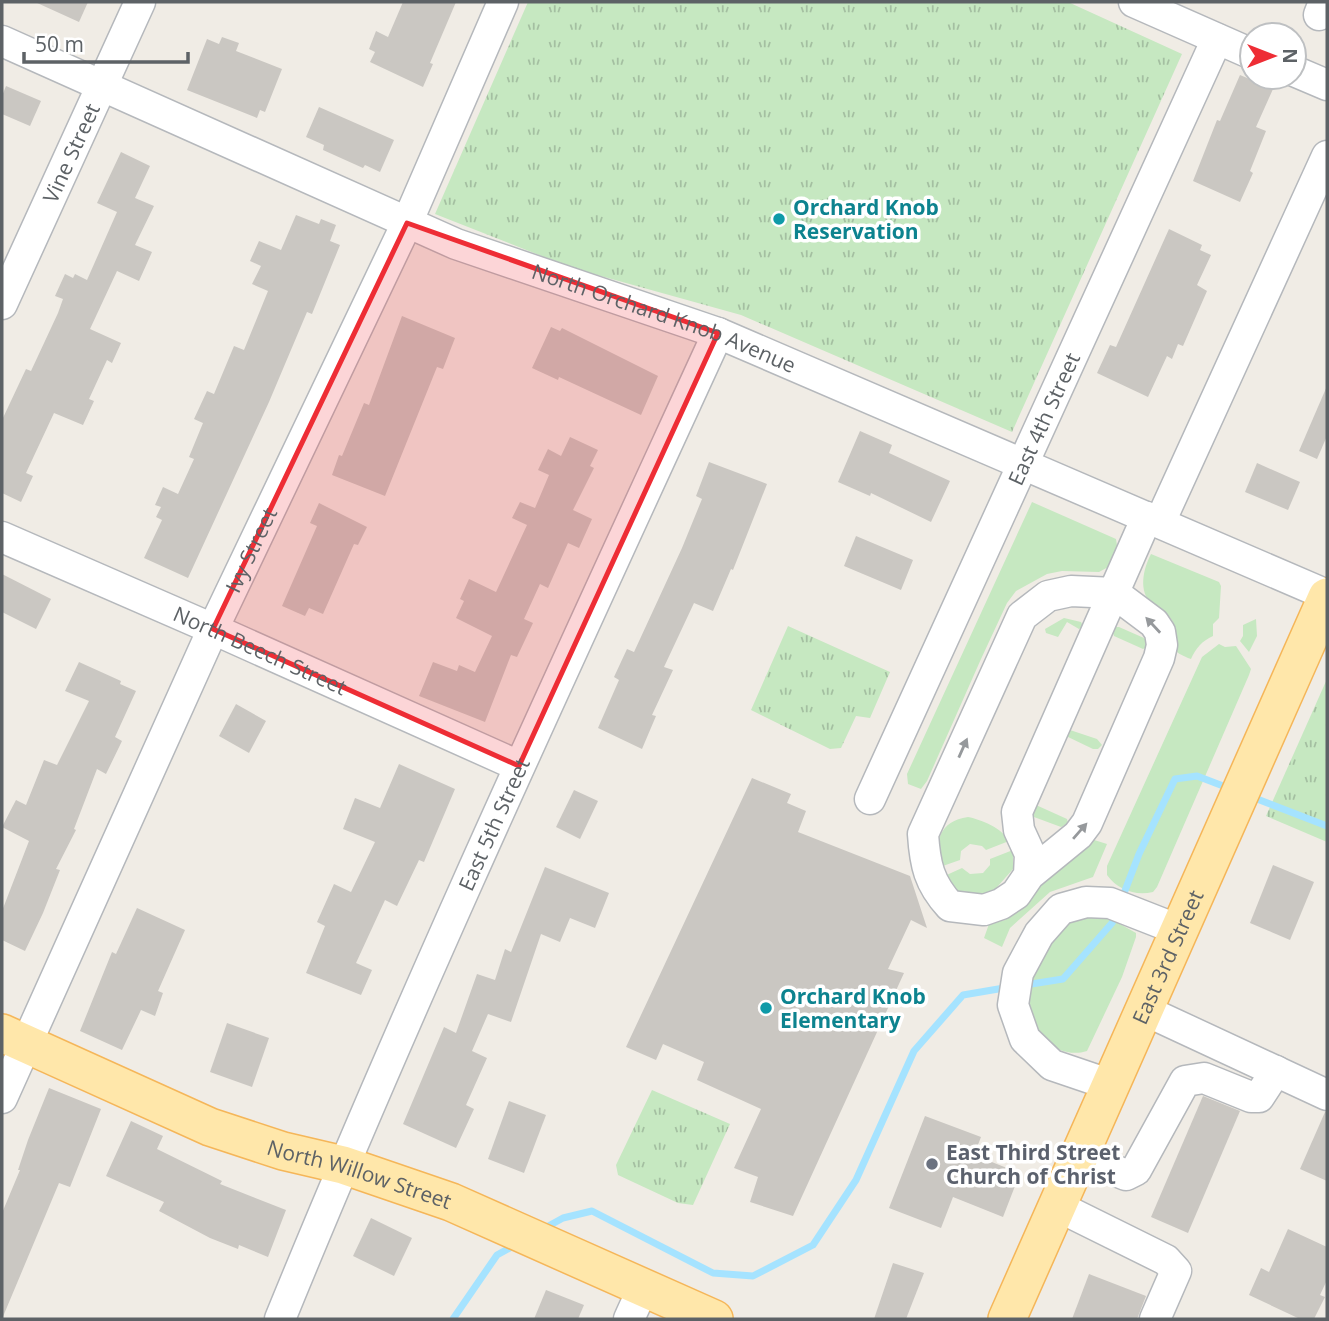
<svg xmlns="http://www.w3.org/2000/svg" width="1329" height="1321" font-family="'Open Sans',sans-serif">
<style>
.grass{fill:#c6e8c1}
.park{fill:url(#park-tufts)}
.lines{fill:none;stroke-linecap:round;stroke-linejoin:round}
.stream{stroke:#a5e3ff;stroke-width:7}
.building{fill:#cac7c2}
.minor-casing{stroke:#b5b8bc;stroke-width:33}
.major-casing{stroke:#f5b659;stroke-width:40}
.minor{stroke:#fff;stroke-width:30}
.major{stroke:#ffe7aa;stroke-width:37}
.oneway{fill:#96999c}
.marked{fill:#ee2d35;fill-opacity:0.2;stroke:#ee2d35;stroke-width:5;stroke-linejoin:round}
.culture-dot{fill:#0f9aa8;stroke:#fff;stroke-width:2.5}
.worship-dot{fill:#6b7280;stroke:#fff;stroke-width:2.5}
.labels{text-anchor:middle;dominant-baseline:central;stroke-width:7;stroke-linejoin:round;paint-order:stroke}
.street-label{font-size:21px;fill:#5d6266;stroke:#fff}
.culture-label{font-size:21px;font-weight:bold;fill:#0d838f;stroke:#fff;text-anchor:start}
.worship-label{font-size:21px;font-weight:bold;fill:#5b616d;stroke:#fff;text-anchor:start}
</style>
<defs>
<pattern id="park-tufts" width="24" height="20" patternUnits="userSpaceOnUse" patternTransform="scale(1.75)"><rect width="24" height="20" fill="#c6e8c1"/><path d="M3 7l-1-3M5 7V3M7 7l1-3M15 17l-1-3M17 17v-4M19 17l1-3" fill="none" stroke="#a4bfa1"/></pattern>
</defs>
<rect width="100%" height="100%" fill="#f0ece5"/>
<!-- grass -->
<g class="grass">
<path d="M1032 502 1116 539 1118 552 1112 565 1099 572 1062 571 1047 574 1016 591 1007 603 981 659 927 781 921 789 908 784 907 774Z"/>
<path d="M1151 554 1219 582 1221 586 1219 618 1213 624V636C1202 641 1196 648 1191 659 1159 647 1184 644 1173 622 1169 613 1159 610 1152 604 1138 592 1143 569 1151 554Z"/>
<path d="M1064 618 1081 622 1083 626 1079 629 1067 622 1058 637 1046 633 1045 629Z"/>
<path d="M1256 619 1257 636 1249 652 1240 641 1243 636V625Z"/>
<path d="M1115 627H1119L1144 638 1148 643 1147 647 1143 649 1114 636 1112 630Z"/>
<path d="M1219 644 1225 647 1236 646 1251 669 1249 675 1157 887 1153 892C1135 896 1118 890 1107 875V866L1202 657Z"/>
<path d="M1067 729 1097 739 1102 745 1098 749H1093L1066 736Z"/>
<path d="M1036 805 1067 819 1068 823 1061 827 1034 817 1030 814 1032 807Z"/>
<path d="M968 817C982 820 1002 828 1009 841L986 850 982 846 970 844 961 851 960 860 937 868C935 842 939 821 968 817Z"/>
<path d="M1091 839 1107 844 1093 877 1050 892 1010 928 1002 947 984 938 989 924 1005 920 1024 904 1036 884Z"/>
<path d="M1013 850V869L991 894 984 897 962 896 940 878 962 868 970 874 983 873 990 865V859Z"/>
<path d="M1094 915H1104L1136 933V937L1122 977 1087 1051C1056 1061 1025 1029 1026 998 1026 985 1049 939 1060 930 1071 921 1080 918 1094 915Z"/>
</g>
<!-- park -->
<g class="park">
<path d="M528 2H1068L1182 54 1012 432 741 315 572 268 435 214Z"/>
<path d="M788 626 890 672 870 718 856 716 841 748 830 749 751 710Z"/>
<path d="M1327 679V842L1266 816Z"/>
<path d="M652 1090 730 1124 693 1205 678 1203 618 1175 616 1165Z"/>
</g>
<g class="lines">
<!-- stream -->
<g class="stream">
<path d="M1252 797 1327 826"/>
<path d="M1121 901 1139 854 1175 779 1197 776 1231 789"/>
<path d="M1025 985 1063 979 1112 923 1117 912"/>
<path d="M543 1229 563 1218 592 1211 713 1273 753 1276 813 1245 856 1180 914 1051 963 995 1010 987"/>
<path d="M453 1319 497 1255 517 1244"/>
</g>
</g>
<!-- building -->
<g class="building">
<path d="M35 2H88L79 22Z"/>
<path d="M403 2H456L430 63 433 64 423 87 370 62 375 52 369 49 376 31 388 37Z"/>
<path d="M222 37 239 43 236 51 282 69 265 112 260 110 257 118 187 90 207 39 219 44Z"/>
<path d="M1240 75 1273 89 1256 127 1266 131 1250 171 1253 173 1240 202 1193 181 1217 120 1220 121Z"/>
<path d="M6 86 41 101 30 126 2 114V96Z"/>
<path d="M319 107 394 140 380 172 365 165 363 168 323 150 324 145 306 137Z"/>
<path d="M121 152 150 166 135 198 154 206 135 245 152 252 139 281 117 271 90 329 121 343 112 363 107 360 89 399 94 401 83 425 54 413 26 473 33 476 21 502 2 493V420L26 369 31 371 58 313 63 299 55 296 65 274 73 278 75 274 87 280 117 212 97 203Z"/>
<path d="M296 215 319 224 321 219 336 225 330 241 340 245 312 314 307 312 269 402 188 578 144 558 162 520 156 517 161 507 155 505 163 487 178 494 194 459 189 457 203 423 194 419 207 391 214 394 234 346 244 350 268 291 252 284 261 266 250 261 259 241 281 250Z"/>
<path d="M1169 229 1202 245 1200 250 1211 255 1197 285 1207 291 1183 346 1178 344 1172 359 1167 356 1148 397 1097 373 1110 345 1116 347Z"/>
<path d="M402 316 455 338 443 369 437 367 385 496 332 475 339 455 342 456 364 403 369 405Z"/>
<path d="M551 327 560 331 562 328 658 376 641 415 559 377 558 380 532 368Z"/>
<path d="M1327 386V436L1317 459 1299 451Z"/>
<path d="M860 431 892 445 889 453 950 481 931 522 871 493 870 496 838 482Z"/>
<path d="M570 437 598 450 590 466 594 468 573 510 592 519 579 548 568 543 548 588 540 584 524 619 533 623 517 657 511 655 485 722 419 696 433 662 457 671 459 665 475 672 492 636 456 618 464 601 460 599 469 579 496 592 527 525 512 518 520 502 535 508 549 475 538 470 548 449 561 456Z"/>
<path d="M709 462 767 484 733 570 731 569 713 611 694 603 664 667 673 670 652 715 656 716 642 749 598 728 619 680 614 677 627 649 634 652 682 548 702 499 696 496Z"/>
<path d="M1257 463 1300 482 1288 510 1245 492Z"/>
<path d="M319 503 367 527 358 545 354 544 323 614 309 608 305 616 282 606 317 526 310 523Z"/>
<path d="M856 536 913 560 901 590 844 566Z"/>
<path d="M2 574 51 599 36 629 2 612Z"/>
<path d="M79 662 121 681 120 684 136 691 115 737 122 741 106 774 97 769 74 829 76 830 56 869 60 870 43 913 25 951 2 940V911L29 841 2 827 16 800 26 805 44 760 57 765 89 701 65 691Z"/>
<path d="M236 704 266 721 249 753 219 736Z"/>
<path d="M399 764 455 789 424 862 419 860 397 906 385 900 356 963 372 970 361 995 306 973 325 926 317 922 334 884 351 892 375 842 343 829 355 798 380 808Z"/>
<path d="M752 778 791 794 787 803 806 811 798 832 910 876 927 928 911 920 888 969 904 973 793 1216 750 1202 758 1177 734 1168 761 1109 697 1080 704 1062 663 1044 656 1060 626 1047Z"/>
<path d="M574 790 598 801 580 839 556 827Z"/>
<path d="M1273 865 1314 882 1290 940 1250 923Z"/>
<path d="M545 867 609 893 595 928 570 918 560 942 541 934 511 1022 488 1014 472 1051 487 1058 466 1105 474 1109 456 1148 403 1124 444 1027 456 1033 477 974 495 980 505 949 511 952Z"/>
<path d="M137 908 185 930 158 991 163 993 155 1016 141 1010 122 1050 80 1031 112 952 116 954Z"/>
<path d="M227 1023 269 1038 252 1087 210 1072Z"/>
<path d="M49 1088 101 1109 70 1187 59 1183 2 1319V1213L20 1170H18L28 1140Z"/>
<path d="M1203 1096 1240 1111 1188 1233 1151 1217Z"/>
<path d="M509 1101 546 1115 524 1173 488 1159Z"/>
<path d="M1325 1112H1327V1181L1300 1169Z"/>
<path d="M925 1116 981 1137 974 1155 1012 1170 1007 1183 1015 1186 1003 1217 953 1197 941 1228 889 1208Z"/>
<path d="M131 1121 163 1136 157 1149 222 1181 220 1184 286 1210 268 1257 239 1245 238 1249 210 1238 159 1211 164 1202 106 1176Z"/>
<path d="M371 1218 412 1238 394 1276 353 1256Z"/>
<path d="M1288 1229 1327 1247V1280L1320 1295 1325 1297 1314 1319H1300L1249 1295 1261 1268 1269 1272Z"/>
<path d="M893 1263 924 1273 906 1319H874Z"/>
<path d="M1089 1274 1146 1296 1137 1319H1072Z"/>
<path d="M546 1290 584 1305 578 1319H534Z"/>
</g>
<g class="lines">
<!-- minor casing -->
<g class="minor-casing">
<g id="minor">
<path d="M1134 2 1252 54"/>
<path d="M1319 15 1324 2"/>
<path id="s1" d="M2 41 456 244 718 333 1327 595"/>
<path d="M1294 71 1327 85"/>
<path id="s2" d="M2 304 140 2"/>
<path d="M1160 522 1327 156"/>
<path id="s3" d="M2 537 213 629 519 766"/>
<path id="s4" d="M870 799 1217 39"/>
<path d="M1029 875 1078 835 1087 823 1159 658 1162 645 1160 632 1154 623 1114 593 1071 591 1048 596 1022 616 923 834C925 865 929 883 950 906L984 910 1001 904 1016 894 1029 875 1030 854 1019 830 1017 812 1147 517"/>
<path d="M1144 1010 1327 1095"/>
<path d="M1111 1085 1052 1065 1025 1039 1013 1005 1018 973 1039 934 1061 909 1086 902 1110 903 1179 930"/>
<path id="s5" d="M2 1098 213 629 407 223 503 2"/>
<path d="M1079 1156 1126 1175 1136 1170 1185 1081 1204 1078 1251 1097H1259L1276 1071"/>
<path d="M1057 1206 1166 1260 1176 1271 1155 1319"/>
<path id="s6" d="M280 1319C416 986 568 660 718 333"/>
<path d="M629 1319 643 1288"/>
</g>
</g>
<!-- major casing -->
<g class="major-casing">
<g id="major">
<path id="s7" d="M2 1033 210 1127 283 1151 343 1165 451 1202 714 1319"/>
<path id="s8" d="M1007 1319 1327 597"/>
</g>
</g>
<!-- minor -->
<use href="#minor" class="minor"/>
<!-- major -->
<use href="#major" class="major"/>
</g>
<!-- one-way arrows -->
<defs><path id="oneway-solid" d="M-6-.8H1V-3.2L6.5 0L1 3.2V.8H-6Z" transform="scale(1.75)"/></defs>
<g class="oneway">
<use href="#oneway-solid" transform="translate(1153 625) rotate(-133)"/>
<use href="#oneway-solid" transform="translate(963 748) rotate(-66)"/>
<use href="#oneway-solid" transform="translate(1080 831) rotate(-49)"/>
</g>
<!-- marked area -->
<path class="marked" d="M407 223 718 333 519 766 213 629Z"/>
<!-- markers -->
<g class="culture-dot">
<circle cx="779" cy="219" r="7"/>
<circle cx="766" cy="1008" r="7"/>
</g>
<circle class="worship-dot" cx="932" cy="1164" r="7"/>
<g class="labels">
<!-- street labels -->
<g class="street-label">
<text stroke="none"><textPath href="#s2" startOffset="166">Vine Street</textPath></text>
<text stroke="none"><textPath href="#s1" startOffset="718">North Orchard Knob Avenue</textPath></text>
<text stroke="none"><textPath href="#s4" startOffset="418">East 4th Street</textPath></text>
<text stroke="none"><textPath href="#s5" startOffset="602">Ivy Street</textPath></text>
<text stroke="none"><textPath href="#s3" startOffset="282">North Beech Street</textPath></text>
<text stroke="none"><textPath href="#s6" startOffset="539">East 5th Street</textPath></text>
<text stroke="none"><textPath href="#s8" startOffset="396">East 3rd Street</textPath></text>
<text stroke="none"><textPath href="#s7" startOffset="385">North Willow Street</textPath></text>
</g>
<!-- culture labels -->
<g class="culture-label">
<text x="793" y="207">Orchard Knob<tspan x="793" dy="24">Reservation</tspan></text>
<text x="780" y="996">Orchard Knob<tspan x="780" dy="24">Elementary</tspan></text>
</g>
<!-- worship labels -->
<g class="worship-label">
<text x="946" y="1152">East Third Street<tspan x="946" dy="24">Church of Christ</tspan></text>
</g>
</g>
<!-- border -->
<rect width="1329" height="1321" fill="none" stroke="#5d6266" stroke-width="7"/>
<!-- north arrow -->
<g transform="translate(1273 56) rotate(90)"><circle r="33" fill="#ffffff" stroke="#bec0c2" stroke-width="2"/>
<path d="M0-5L12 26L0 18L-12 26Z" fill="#ee2d35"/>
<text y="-10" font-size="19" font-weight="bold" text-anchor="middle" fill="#5d6266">N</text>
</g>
<!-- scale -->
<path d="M24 52v10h164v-10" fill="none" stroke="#5d6266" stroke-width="3.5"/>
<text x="35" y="52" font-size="21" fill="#5d6266" stroke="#ffffff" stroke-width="5" paint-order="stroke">50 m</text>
</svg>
